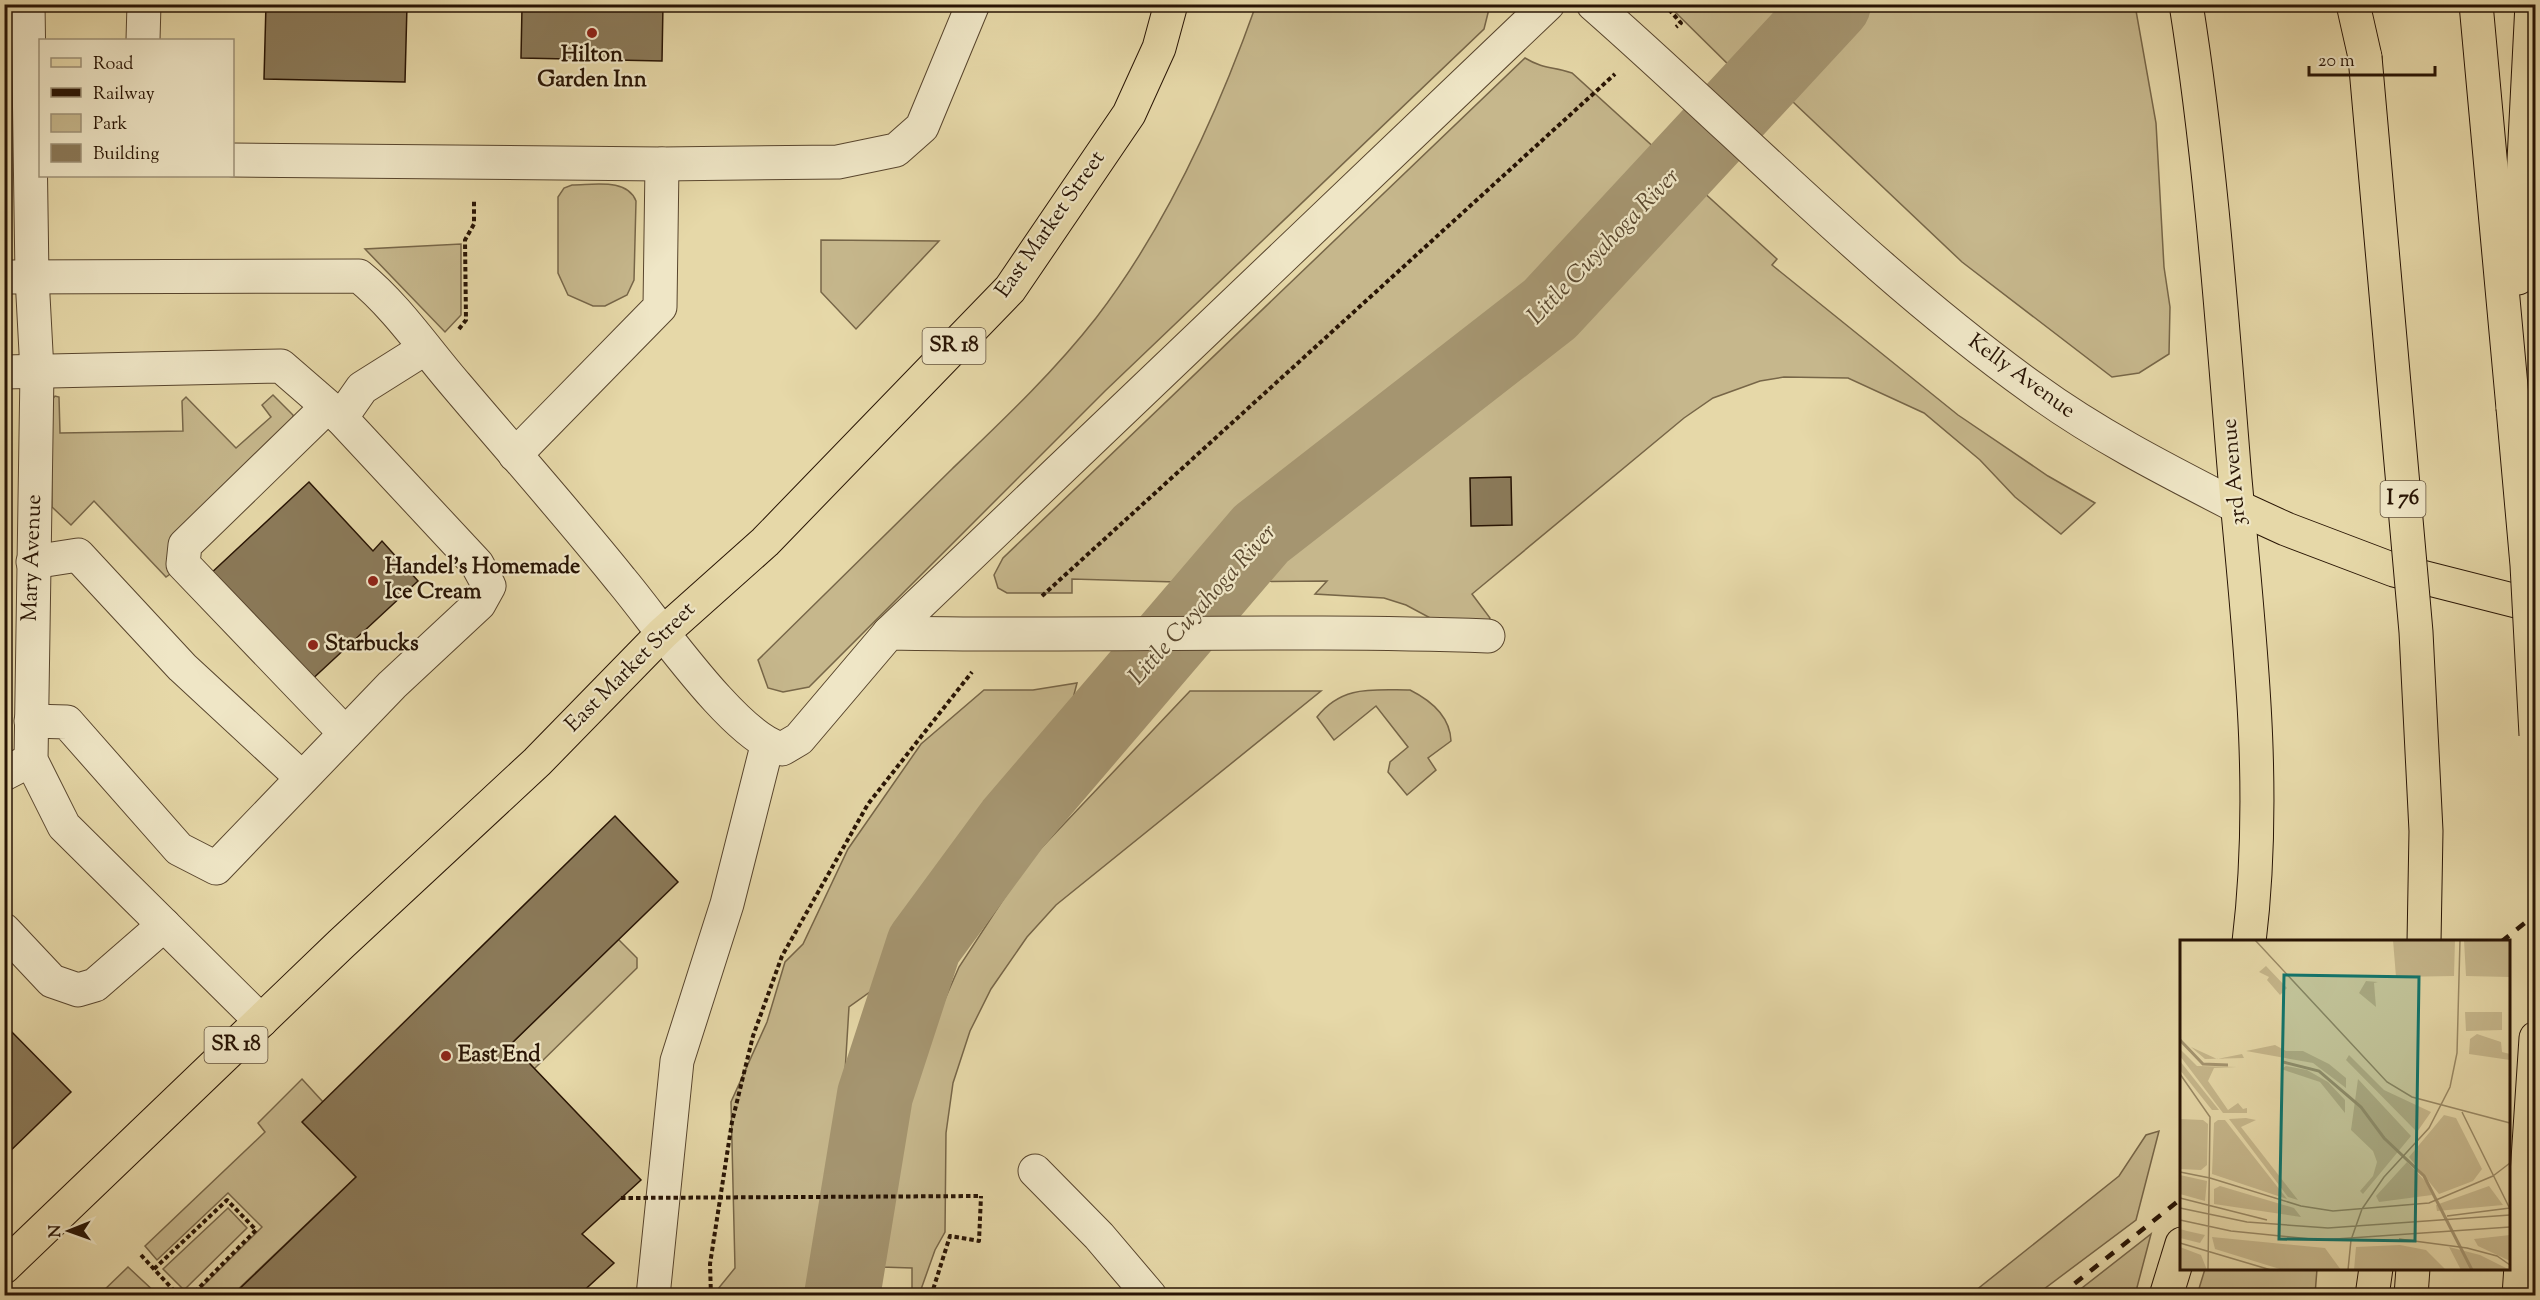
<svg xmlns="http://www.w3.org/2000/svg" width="2540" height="1300" font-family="'Sorts Mill Goudy',serif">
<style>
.green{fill:#c6b78c;stroke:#776648;stroke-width:1.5}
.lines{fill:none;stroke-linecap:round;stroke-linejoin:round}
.river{stroke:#a59570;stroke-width:76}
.building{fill:#8b7a59;stroke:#281404;stroke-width:1.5}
.minor-casing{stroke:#58452d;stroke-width:35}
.major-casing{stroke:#281404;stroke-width:35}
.highway-casing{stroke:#281404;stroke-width:35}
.path{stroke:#281404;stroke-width:4;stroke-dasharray:4.5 3;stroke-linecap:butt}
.minor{stroke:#efe6c6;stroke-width:33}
.major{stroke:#e6d8a8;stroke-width:33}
.highway{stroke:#e6d8a8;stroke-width:33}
.rail{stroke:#281404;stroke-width:4.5;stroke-dasharray:10 10;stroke-linecap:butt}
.highway-bridge-casing{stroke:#281404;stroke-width:35;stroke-linecap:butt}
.path-bridge{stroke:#281404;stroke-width:4;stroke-dasharray:4.5 3;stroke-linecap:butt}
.highway-bridge{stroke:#e6d8a8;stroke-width:33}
.poi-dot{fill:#8f2418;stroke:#efe6c6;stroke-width:2}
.labels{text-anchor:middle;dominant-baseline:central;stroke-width:4.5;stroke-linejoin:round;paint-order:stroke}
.shield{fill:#efe6c6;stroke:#64533e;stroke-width:1.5}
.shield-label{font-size:21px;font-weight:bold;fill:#281404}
.poi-label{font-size:22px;font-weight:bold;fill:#281404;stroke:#efe6c6;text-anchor:start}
.street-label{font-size:22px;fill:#281404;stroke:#efe6c6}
.water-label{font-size:24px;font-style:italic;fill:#5a482f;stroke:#efe6c6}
.inset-river{fill:none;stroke:#a59570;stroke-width:3}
.inset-road{fill:none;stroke:#9a8a66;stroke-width:1.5}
.view{fill:#0f766e;fill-opacity:0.15;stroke:#0f766e;stroke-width:3}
.inset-edge{fill:none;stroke:#281404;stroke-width:3}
</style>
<rect width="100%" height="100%" fill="#e6d8a8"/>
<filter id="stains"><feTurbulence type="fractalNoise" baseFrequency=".00333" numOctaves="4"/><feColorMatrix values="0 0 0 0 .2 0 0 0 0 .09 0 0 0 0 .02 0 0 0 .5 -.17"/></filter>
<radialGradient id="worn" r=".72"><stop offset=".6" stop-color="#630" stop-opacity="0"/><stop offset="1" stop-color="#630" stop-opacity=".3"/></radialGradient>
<!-- green -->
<g class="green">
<path d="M1256 5H1490L1484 29 1105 391 809 687 783 692 768 688 758 660C823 596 887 533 952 469 1002 421 1053 373 1096 318 1166 227 1218 112 1256 5Z"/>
<path d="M1668 5H1786L1735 71Z"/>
<path d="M1850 5H2135L2156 123 2164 267 2170 307 2169 354 2139 373 2112 377 1962 262 1792 101 1780 85Z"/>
<path d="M1525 58C1545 70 1552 66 1572 73L1777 259 1772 265 1958 415 2048 476 2095 503 2061 534 2015 497 1980 460 1924 413 1848 378 1784 377 1760 381 1713 398 1684 418 1472 594 1490 618 1487 624 1447 627 1406 605 1384 598 1315 594 1327 581 1176 582 1072 579V593H1007L998 588 994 575 1003 558Z"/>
<path d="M572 185C594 185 627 178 636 201L634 280 627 295 605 306H593L568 295 558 273V197L564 188Z"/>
<path d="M821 240 939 241 856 329 821 292Z"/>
<path d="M461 244V315L445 332 365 249Z"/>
<path d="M273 395 293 415V421L173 572 166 577 94 501 71 525 52 507 51 401 55 396 59 397 60 433 183 431 182 401 186 397 236 448 271 417 262 405Z"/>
<path d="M1077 683 1063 737 1033 776 972 833 921 899 888 979 849 1007 842 1121 829 1186 823 1260 806 1295H713L735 1268 731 1102 767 1022 785 962 803 944 848 849 921 744 984 690H1033Z"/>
<path d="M1410 690C1430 700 1450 716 1451 741L1428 758 1436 770 1407 795 1388 772 1390 762 1408 747 1376 706 1334 740 1317 717C1342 685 1372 690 1410 690Z"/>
<path d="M1190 691H1321L1056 905 1027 937 991 989 970 1031 953 1083 946 1133 945 1232 935 1250 919 1295H912V1268L881 1267 917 1063 959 967 1027 863Z"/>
<path d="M618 939 637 958V968L534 1069 511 1044Z"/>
<path d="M302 1079 323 1102 356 1177 232 1295H207L200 1289 262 1227 228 1193 157 1260 145 1246 265 1132 258 1123Z"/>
<path d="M2159 1131 2136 1220 2036 1295H1970L2119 1176 2146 1135Z"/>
<path d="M228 1208 247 1228 184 1290 163 1269Z"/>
<path d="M2151 1234 2135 1295H2073Z"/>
<path d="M128 1267 158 1295H99Z"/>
<path d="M2205 1269H2317L2315 1295H2197Z"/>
</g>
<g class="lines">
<!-- river -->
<path class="river" d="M842 1296 875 1095 924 945 1013 824 1261 534 1550 309 1833 4"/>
</g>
<!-- building -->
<g class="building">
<path d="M266 4H663L662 61 521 58 522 7 407 5 405 82 264 79Z"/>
<path d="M1511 477 1512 525 1471 526 1470 478Z"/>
<path d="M309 482 373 551 382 541 418 581 307 684 208 576Z"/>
<path d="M615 816 678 882 511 1044 641 1180 582 1234 614 1263 578 1296H232L356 1177 302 1122Z"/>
<path d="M4 1024 71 1092 4 1157Z"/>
</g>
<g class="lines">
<!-- minor casing -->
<g class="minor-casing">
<g id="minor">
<path d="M28 4 32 277 37 371 31 760 64 826 261 1021"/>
<path d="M1593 4C1740 133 1875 275 2034 389 2097 435 2168 471 2238 507"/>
<path d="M143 40 144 4"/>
<path d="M232 160 662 164 838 162 896 150 922 127 973 4"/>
<path d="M4 277 359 276C397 307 424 348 456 385 511 450 568 514 621 580 655 620 735 738 782 749L799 739 889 633C1089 637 1289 629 1488 636"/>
<path d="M4 372 281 366 341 418"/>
<path d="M327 407 185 545 183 564 345 733"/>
<path d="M515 455 660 307 662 164"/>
<path d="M33 562 78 555 182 667 302 778"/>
<path d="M889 633 1548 4"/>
<path d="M31 721 67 722 179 849 216 868 392 685 479 604 489 586 477 564 341 418 362 388 424 349"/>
<path d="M4 774 31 760"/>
<path d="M4 930 52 981 78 990 95 985 164 925"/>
<path d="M1035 1171 1099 1236 1150 1296"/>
<path d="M653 1296 677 1061 727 904 767 746"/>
</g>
</g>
<!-- major casing -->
<g class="major-casing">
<g id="major">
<path d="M2186 4C2211 161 2222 321 2235 479 2249 633 2268 787 2249 942"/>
<path d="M2238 507 2286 529 2394 570 2536 606"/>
<path d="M4 1267 341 944 537 762 663 633 765 542 1010 289 1129 114 1159 48 1171 4"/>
<path d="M2166 1296 2182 1244"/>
</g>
</g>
<!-- highway casing -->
<g class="highway-casing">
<g id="highway">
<path d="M2353 4 2365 57"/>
<path d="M2476 4 2513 408"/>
<path d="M2518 278 2532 4"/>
<path d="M2372 1296 2376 1268"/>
<path d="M2411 1296 2413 1268"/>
<path d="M2519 1296 2536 1038"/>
</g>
</g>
<!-- path -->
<g class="path">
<path d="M1664 4 1681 23 1676 27"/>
<path d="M459 329 466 320 465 240 474 224V200"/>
<path d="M1042 596 1615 74"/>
<path d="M141 1255 179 1296"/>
<path d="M154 1269 227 1200 256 1230 191 1296"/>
<path d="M711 1296 710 1264 732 1122 753 1036 782 956 868 804 972 672"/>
<path d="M931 1296 950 1236 979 1241 981 1196"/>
</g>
<!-- minor -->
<use href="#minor" class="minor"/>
<!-- major -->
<use href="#major" class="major"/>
<!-- highway -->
<use href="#highway" class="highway"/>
<!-- rail -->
<g class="rail">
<path d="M2501 942 2536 914"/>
<path d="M2059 1296 2182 1198"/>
</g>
<!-- highway-bridge casing -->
<g class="highway-bridge-casing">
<g id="highway-bridge">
<path d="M2365 57 2416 632 2426 831 2424 942"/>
<path d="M2513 408 2527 565 2536 735"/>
</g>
</g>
<!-- path-bridge -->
<path class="path-bridge" d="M621 1198 981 1196"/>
<!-- highway-bridge -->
<use href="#highway-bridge" class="highway-bridge"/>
</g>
<!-- markers -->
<g class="poi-dot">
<circle cx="592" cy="33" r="6"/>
<circle cx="373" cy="581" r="6"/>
<circle cx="313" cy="645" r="6"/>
<circle cx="446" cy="1056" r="6"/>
</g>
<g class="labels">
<!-- shield labels -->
<g class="shield">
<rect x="922.5" y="328" width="63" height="36" rx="4.5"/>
<rect x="2380.5" y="481" width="45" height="36" rx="4.5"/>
<rect x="204.5" y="1027" width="63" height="36" rx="4.5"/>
</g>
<g class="shield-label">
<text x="954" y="346">SR 18</text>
<text x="2403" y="499">I 76</text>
<text x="236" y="1045">SR 18</text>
</g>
<!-- poi labels -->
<g class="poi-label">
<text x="592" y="56" text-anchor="middle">Hilton<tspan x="592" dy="25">Garden Inn</tspan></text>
<text x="385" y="568">Handel's Homemade<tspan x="385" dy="25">Ice Cream</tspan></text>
<text x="325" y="645">Starbucks</text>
<text x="458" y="1056">East End</text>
</g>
<!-- street labels -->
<g class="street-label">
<text transform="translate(1051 225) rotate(-55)">East Market Street</text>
<text transform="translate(2021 377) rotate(36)">Kelly Avenue</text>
<text transform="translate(2235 472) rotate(-95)">3rd Avenue</text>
<text transform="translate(33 558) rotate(-88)">Mary Avenue</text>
<text transform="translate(631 668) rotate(-45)">East Market Street</text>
</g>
<!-- water labels -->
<g class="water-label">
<text transform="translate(1604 247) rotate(-46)">Little Cuyahoga River</text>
<text transform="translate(1203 605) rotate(-48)">Little Cuyahoga River</text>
</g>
</g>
<!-- overview -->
<g transform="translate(2180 940)">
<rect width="330" height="330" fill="#e6d8a8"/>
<path d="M213 0H275L274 36 216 37ZM284 0H330V37L286 36ZM86 26 107 48 100 55 87 40 89 37 79 32ZM186 41 198 42 194 43 196 67 179 53ZM285 72H322V90L286 91ZM297 94 321 102 322 112 330 114V120L289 114 290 99ZM95 105 106 111H123L149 124 166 138V148L133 123 66 111ZM11 107 37 119 62 114 64 118 25 119ZM0 109 17 126 57 127 34 128 28 141 48 170 58 163 63 169 67 168V173H43L0 116ZM169 115 204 150 251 172 237 192 166 120ZM0 121 15 140 39 170H32L0 130ZM106 126 127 130 148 142 165 160V173L140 142 101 129ZM178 139 231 196 183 254 180 251 193 236 197 222 193 211 171 190ZM264 175 276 178 302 229 293 241 259 254 229 217ZM66 178 76 180 61 187 118 260 108 257 49 179ZM0 179 23 180 28 184 27 225 21 230 0 229ZM38 180H45L107 259 32 234 34 183ZM227 222 246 242 252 255 199 262 196 256ZM0 235 27 241 25 261 0 254ZM40 246 114 268 121 277 34 264V249ZM309 246 323 265 257 271 256 265ZM0 289 7 291 25 295 20 303 0 298ZM330 295V321L298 306 294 299ZM32 297 145 308 161 330H103L35 309ZM220 305 246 310 266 330H174L176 307ZM0 307 21 315 27 330H0ZM269 307 300 315 330 330H281Z" fill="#c6b78c"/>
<path class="inset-river" d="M0 100 23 124 48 125M103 122 139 131 181 167 204 198 244 236 292 330"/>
<path class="inset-road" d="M75 0 207 142 232 157 330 183M0 134 30 177 28 330M282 172 330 269M0 232 30 238M313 236 330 223M30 238 121 266 153 271 249 263 313 236M0 258 87 280M0 268 67 282 148 288 330 275M182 269 204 237 249 188 270 147 277 113 280 0M267 276 330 268M0 280 51 291 141 300 330 287M219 299 287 308 317 316 330 325M0 303 91 330M168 330 171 300 182 269"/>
<path class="view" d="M104 35 239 37 235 301 99 299Z"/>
<rect width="330" height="330" class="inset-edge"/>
</g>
<!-- margin -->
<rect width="2540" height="1300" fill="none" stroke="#e6d8a8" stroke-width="24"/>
<rect x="6" y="6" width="2528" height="1288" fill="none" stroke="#281404" stroke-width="3"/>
<rect x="12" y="12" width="2516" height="1276" fill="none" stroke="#281404" stroke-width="1.5"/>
<!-- legend -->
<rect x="39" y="39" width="195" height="138" fill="#efe6c6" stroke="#9f9278" stroke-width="1.5"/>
<rect x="51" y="58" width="30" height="9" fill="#e6d8a8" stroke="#9f9278" stroke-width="1.5"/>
<text x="93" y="69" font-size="18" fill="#281404">Road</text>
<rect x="51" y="88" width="30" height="9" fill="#281404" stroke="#9f9278" stroke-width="1.5"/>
<text x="93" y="99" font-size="18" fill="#281404">Railway</text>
<rect x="51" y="114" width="30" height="18" fill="#c6b78c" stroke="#9f9278" stroke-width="1.5"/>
<text x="93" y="129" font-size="18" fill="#281404">Park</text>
<rect x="51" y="144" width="30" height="18" fill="#8b7a59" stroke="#9f9278" stroke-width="1.5"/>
<text x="93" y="159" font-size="18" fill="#281404">Building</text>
<!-- north arrow -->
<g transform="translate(69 1231) rotate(269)" stroke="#efe6c6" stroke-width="4.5" paint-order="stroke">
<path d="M0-4.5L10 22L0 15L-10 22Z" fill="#281404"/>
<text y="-9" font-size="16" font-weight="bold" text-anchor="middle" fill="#281404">N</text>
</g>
<!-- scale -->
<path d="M2309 66v9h126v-9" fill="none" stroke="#281404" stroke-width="3"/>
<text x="2318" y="66" font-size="18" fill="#281404" stroke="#efe6c6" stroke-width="4.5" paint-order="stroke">20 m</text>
<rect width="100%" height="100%" filter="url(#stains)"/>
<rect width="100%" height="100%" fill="url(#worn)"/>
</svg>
